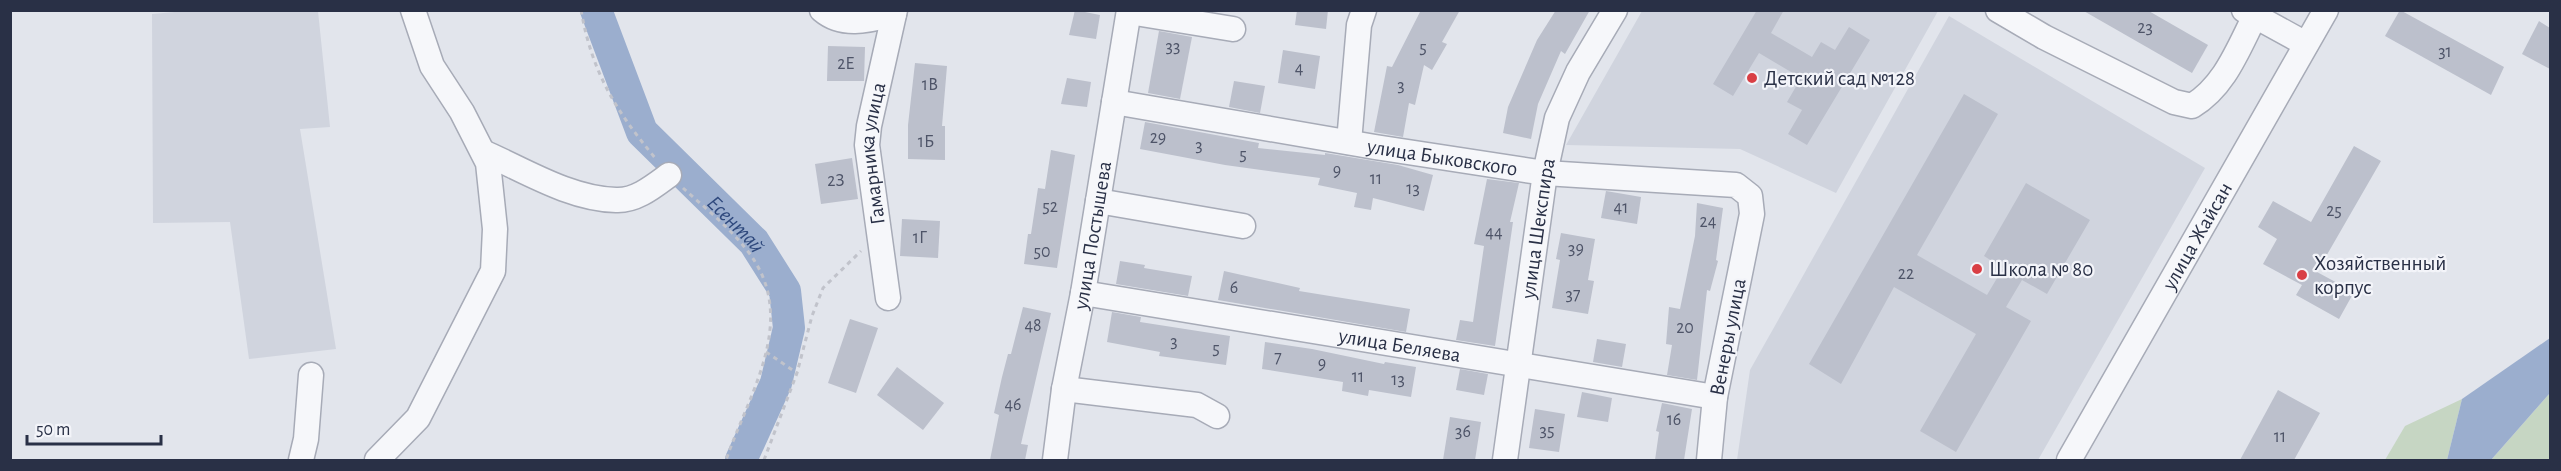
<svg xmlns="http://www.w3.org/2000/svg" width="2561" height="471" font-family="'Alegreya Sans',sans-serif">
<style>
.built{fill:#d0d4de}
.green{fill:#c6d6c3}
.water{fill:#9baece}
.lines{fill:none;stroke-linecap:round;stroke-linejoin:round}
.river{stroke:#9baece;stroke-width:32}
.building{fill:#bcc0cc}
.minor-casing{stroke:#a7abb7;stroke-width:27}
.path{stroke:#c1c3cb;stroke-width:3;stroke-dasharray:4.5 4.5;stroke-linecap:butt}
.minor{stroke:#f6f7fa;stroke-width:24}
.poi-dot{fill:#d93f45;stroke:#f3f4f9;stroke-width:2}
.labels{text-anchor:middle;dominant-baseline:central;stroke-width:4.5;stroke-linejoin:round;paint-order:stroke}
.number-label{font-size:18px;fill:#4e5468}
.poi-label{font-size:21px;fill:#293046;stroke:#f3f4f9;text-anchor:start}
.street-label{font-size:21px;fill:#293046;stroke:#f3f4f9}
.water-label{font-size:22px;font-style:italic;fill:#2f497d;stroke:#f3f4f9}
</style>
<rect width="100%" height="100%" fill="#e2e5ec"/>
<!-- built -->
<g class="built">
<path d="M186 11H318L330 127 300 129 336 349 249 359 230 222 153 223 152 14Z"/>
<path d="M1642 11H1938L1836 193 1740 149 1566 145Z"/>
<path d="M1949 16 2205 168 2038 460H1737L1750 370Z"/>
</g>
<!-- green -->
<g class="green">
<path d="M2550 393V460H2491Z"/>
<path d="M2462 399 2447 460H2385L2405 426Z"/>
</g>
<!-- water -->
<path class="water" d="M2550 338V393L2491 460H2447L2462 399Z"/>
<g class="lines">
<!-- river -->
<path class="river" id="s1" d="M596 10 642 132 754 242 785 291 789 328 776 383 741 460"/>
</g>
<!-- building -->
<g class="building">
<path d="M1075 10 1100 15 1096 39 1069 35Z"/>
<path d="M1297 10H1328L1326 29 1295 25Z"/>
<path d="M1421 10H1460L1442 42 1447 44 1432 70 1424 65 1415 105 1409 103 1403 137 1374 132 1387 66 1392 67Z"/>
<path d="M1556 10H1590L1565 54 1561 51 1538 104 1531 139 1503 133 1508 107 1537 40Z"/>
<path d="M1757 10H1784L1771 33 1812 57 1821 42 1835 50 1849 27 1870 40 1807 145 1788 134 1802 110 1787 102 1801 78 1759 53 1733 96 1713 84Z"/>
<path d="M2082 10H2147L2208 45 2192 73Z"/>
<path d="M2400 10 2504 67 2491 95 2385 36Z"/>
<path d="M2539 21 2550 28V69L2522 54Z"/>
<path d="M1159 31 1192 37 1180 99 1148 93Z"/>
<path d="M828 46 865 47 864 81H827Z"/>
<path d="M1283 50 1320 56 1315 89 1278 83Z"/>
<path d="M915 63 947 66 942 126H945V160L908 159V125Z"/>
<path d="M1067 78 1091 82 1087 107 1061 104Z"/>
<path d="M1234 81 1265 86 1260 113 1229 107Z"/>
<path d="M1964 94 1998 114 1917 255 1987 295 2003 268 1984 256 2026 183 2090 220 2047 294 2022 280 2006 307 2031 321 1956 452 1920 431 1976 334 1894 287 1841 384 1809 364Z"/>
<path d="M1145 122 1259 143 1258 148 1325 155V153L1398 165 1433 175 1424 211 1373 198 1371 210 1354 207 1357 193 1318 185 1320 178 1225 165 1140 149Z"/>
<path d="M2354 146 2381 161 2317 272 2354 292 2339 319 2296 295 2302 285 2263 264 2277 239 2258 227 2273 201 2311 222Z"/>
<path d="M1051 150 1075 155 1057 268 1024 264 1028 234H1031L1038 188 1045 189Z"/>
<path d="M852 158 858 199 821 204 815 164Z"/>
<path d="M1487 179 1519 183 1510 222H1513L1495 346 1456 340 1460 320 1473 322 1484 246 1474 244Z"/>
<path d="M1606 191 1641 197 1637 224 1601 218Z"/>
<path d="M1697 203 1723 208 1716 260 1718 261 1710 291 1707 290 1697 380 1667 375 1672 345 1666 344 1669 307 1680 309 1695 236Z"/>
<path d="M902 219 940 221 938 258 900 256Z"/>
<path d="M1561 233 1595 239 1588 280 1594 281 1588 314 1552 308 1560 260 1556 259Z"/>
<path d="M1120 261 1145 265 1144 268 1192 276 1188 296 1116 284Z"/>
<path d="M1224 271 1300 288 1299 291 1410 309 1406 332 1218 300Z"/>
<path d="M1023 307 1051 313 1021 444 1028 445 1025 460H990L999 415 994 413 1002 377 1008 354H1011Z"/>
<path d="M1112 312 1141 317 1140 322 1230 336 1226 365 1159 356 1160 352 1107 342Z"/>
<path d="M850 319 878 328 856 393 828 383Z"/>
<path d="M1597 339 1626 344 1622 367 1593 362Z"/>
<path d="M1265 342 1312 349 1384 364 1385 362 1416 367 1411 397 1369 390 1368 396 1342 391 1343 382 1262 369Z"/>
<path d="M897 367 944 403 923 430 877 395Z"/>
<path d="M1460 369 1488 374 1484 395 1456 390Z"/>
<path d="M2278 390 2320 413 2294 460H2240Z"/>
<path d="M1582 392 1612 398 1608 422 1577 417Z"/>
<path d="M1662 403 1692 409 1684 460H1655L1659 432 1656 431Z"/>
<path d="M1535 409 1565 414 1559 452 1529 448Z"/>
<path d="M1450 417 1481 422 1475 460H1443Z"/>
</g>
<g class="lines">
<!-- minor casing -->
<g class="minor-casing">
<g id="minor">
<path d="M822 10C843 28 870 20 894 14"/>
<path d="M1998 10 2044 37 2174 102 2192 106C2225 86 2238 49 2255 16"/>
<path d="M2244 10 2306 44"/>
<path d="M1129 12 1233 29"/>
<path id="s2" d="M1114 102 1375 147 1545 173 1736 185 1750 196 1752 214 1715 397 1709 460"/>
<path d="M1349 142 1359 25 1364 10"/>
<path d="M483 152C524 170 570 199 616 200 636 201 654 186 669 175"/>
<path d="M1098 201 1243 226"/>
<path id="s3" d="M1083 293 1715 397"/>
<path id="s4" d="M888 298 867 145 869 126 895 10"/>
<path d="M1064 389 1197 405 1217 416"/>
<path d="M301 460 306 439 311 375"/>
<path d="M377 460 418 418 493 271 495 229 488 163 462 112 432 66 413 10"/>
<path id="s5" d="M1055 460 1064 389 1083 293 1129 10"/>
<path id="s6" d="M1505 460 1545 173 1557 118 1578 72 1615 10"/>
<path id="s7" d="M2069 460 2326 10"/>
</g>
</g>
<!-- path -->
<g class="path">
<path d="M581 10C592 73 616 111 656 159"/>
<path d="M683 188C704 207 728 226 746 249 801 317 750 391 726 460"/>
<path d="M766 352 797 373"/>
<path d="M764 460 797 373 812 316 823 288 861 251"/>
</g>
<!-- minor -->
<use href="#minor" class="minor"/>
</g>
<!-- markers -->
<g class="poi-dot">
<circle cx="1752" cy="78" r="6"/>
<circle cx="1977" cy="269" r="6"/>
<circle cx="2302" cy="275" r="6"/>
</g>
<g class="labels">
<!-- number labels -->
<g class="number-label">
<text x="2145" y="28">23</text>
<text x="1173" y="47">33</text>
<text x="1423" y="48">5</text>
<text x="2445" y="52">31</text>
<text x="846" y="64">2Е</text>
<text x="1299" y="69">4</text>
<text x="930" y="85">1В</text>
<text x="1401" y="86">3</text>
<text x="1158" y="138">29</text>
<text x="926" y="142">1Б</text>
<text x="1199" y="146">3</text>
<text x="1243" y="155">5</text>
<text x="1337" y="171">9</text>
<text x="1376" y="179">11</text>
<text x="836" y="181">2З</text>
<text x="1413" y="189">13</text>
<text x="1050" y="207">52</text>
<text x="1621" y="208">41</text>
<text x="2334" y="211">25</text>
<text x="1708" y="222">24</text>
<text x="1494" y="233">44</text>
<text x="920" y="238">1Г</text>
<text x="1576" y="249">39</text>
<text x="1042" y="252">50</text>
<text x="1906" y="274">22</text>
<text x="1234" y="288">6</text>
<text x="1573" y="295">37</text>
<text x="1033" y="326">48</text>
<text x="1685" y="328">20</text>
<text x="1174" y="342">3</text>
<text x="1216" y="349">5</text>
<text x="1278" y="358">7</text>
<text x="1322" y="364">9</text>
<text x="1358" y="377">11</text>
<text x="1398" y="380">13</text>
<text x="1013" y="405">46</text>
<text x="1674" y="420">16</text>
<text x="1547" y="431">35</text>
<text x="1463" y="432">36</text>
<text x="2280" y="437">11</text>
</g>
<!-- poi labels -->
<g class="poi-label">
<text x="1764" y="78">Детский сад №128</text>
<text x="2314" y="263">Хозяйственный<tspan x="2314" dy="24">корпус</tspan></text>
<text x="1989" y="269">Школа № 80</text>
</g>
<!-- street labels -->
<g class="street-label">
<text stroke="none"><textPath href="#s4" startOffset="146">Гамарника улица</textPath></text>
<text stroke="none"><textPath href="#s2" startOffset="333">улица Быковского</textPath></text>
<text stroke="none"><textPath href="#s6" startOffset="234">улица Шекспира</textPath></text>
<text stroke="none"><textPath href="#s5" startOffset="228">улица Постышева</textPath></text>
<text stroke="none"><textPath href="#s7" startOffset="258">улица Жайсан</textPath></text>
<text transform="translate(1728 337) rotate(-79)">Венеры улица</text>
<text stroke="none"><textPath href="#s3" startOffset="321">улица Беляева</textPath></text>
</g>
<!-- water labels -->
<g class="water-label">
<text stroke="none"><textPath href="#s1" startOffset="262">Есентай</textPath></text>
</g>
</g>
<!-- border -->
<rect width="2561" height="471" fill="none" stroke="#293046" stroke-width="24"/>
<!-- scale -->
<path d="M27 435v9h134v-9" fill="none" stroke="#293046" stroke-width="3"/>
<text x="36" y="435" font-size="18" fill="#293046" stroke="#f3f4f9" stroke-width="4.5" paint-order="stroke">50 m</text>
</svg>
